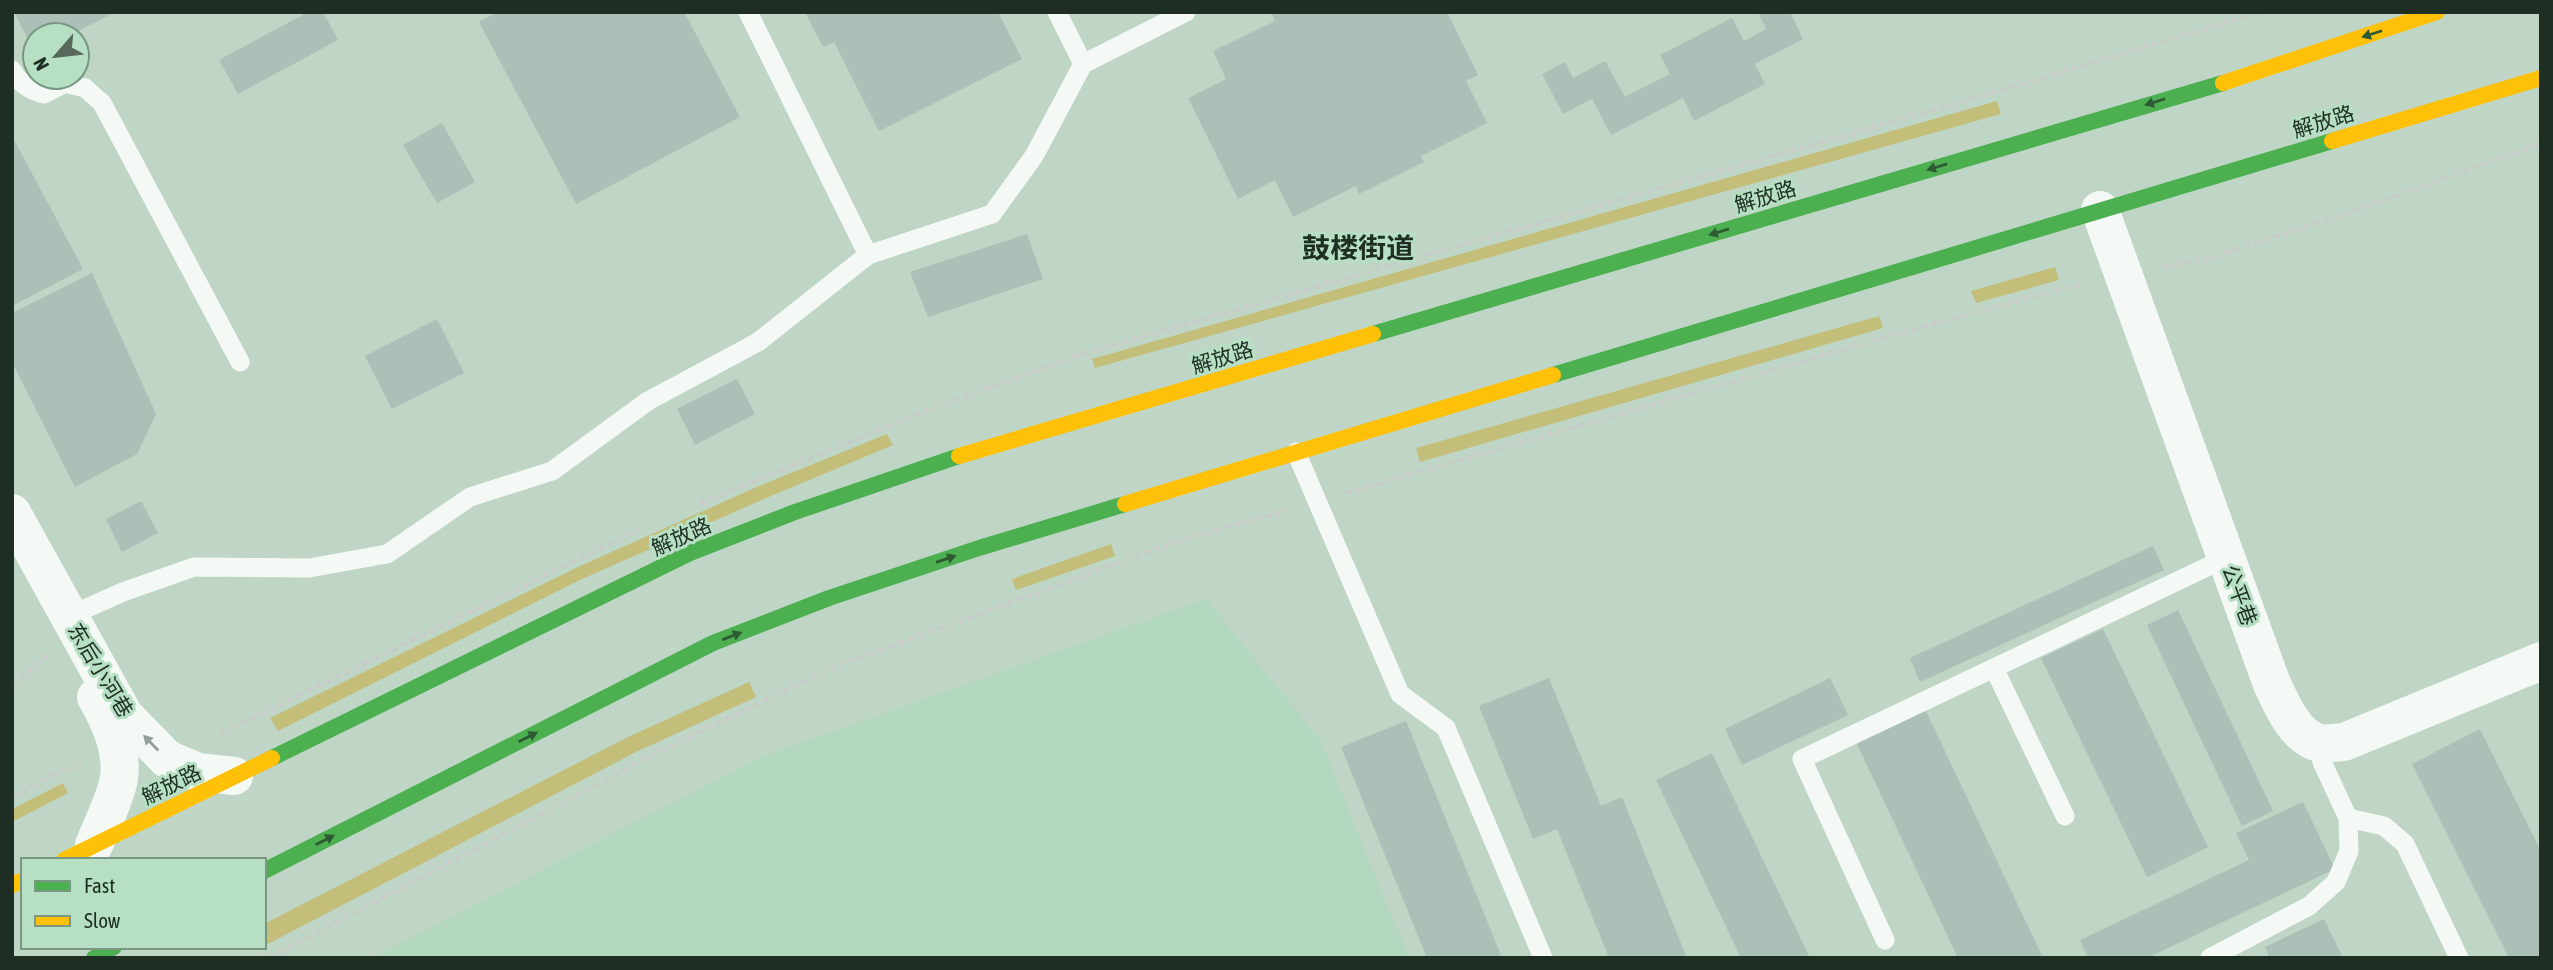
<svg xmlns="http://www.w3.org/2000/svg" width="2553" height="970" font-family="'Asap Condensed','Noto Sans SC',sans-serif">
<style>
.built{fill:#b3d8bf}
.green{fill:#c3bf7b}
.building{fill:#abc0b6}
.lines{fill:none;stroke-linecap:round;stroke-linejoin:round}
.path{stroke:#c6ccc8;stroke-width:4.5;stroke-dasharray:7 3.5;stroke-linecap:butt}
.lane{stroke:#f5f9f6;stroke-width:19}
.street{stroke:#f5f9f6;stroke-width:38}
.fast{stroke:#4caf50;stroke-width:16}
.slow{stroke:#ffc107;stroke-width:16}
.oneway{fill:#2e5b33}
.oneway2{fill:#949e97}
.labels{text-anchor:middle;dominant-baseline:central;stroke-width:6;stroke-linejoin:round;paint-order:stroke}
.street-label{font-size:21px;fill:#1e2e23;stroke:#b6dfc3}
.district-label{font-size:28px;font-weight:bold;fill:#1e2e23;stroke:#b6dfc3}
</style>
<rect width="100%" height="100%" fill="#bfd6c6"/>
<!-- built -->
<path class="built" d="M1206 599 1321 741 1409 958H372L761 757Z"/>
<!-- green -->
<g class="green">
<path d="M1997 101 2001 114 1095 368 1092 359Z"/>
<path d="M2055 267 2059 280 1976 303 1971 291Z"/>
<path d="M1879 316 1883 328 1420 462 1416 448Z"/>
<path d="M887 434 893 445 764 499 582 579 278 731 270 718 578 567 759 486Z"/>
<path d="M1111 544 1115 556 1016 590 1012 579Z"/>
<path d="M749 682 756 697 636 752 264 946V924L628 737Z"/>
<path d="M63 783 68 793 12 822V809Z"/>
</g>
<!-- building -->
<g class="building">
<path d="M14 12H116L70 35H35V53Z"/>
<path d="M308 12H323L338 40 238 94 219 60Z"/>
<path d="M498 12H684L740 117 576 204 479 22Z"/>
<path d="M805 12H998L1022 59 879 131 834 42 823 47Z"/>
<path d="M1271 12H1447L1478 75 1466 81 1487 123 1421 156 1424 162 1359 194 1356 186 1293 217 1275 180 1238 199 1188 98 1226 79 1213 51 1275 21Z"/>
<path d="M1758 12H1790L1803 39 1755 64 1765 84 1694 121 1683 98 1611 135 1592 99 1563 114 1542 74 1565 62 1573 78 1605 61 1625 97 1670 74 1660 55 1732 18 1744 41 1766 29Z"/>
<path d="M442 123 475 182 437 203 403 145Z"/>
<path d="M12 136 83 269 12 306Z"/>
<path d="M1027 234 1043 279 928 317 910 272Z"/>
<path d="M92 273 156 414 137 454 75 487 12 362V313Z"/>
<path d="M437 319 464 373 392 409 365 356Z"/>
<path d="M737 379 755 414 695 445 677 409Z"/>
<path d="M141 501 158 533 122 552 106 519Z"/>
<path d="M2153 546 2164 570 1920 682 1910 658Z"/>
<path d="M2178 610 2273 811 2242 826 2147 625Z"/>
<path d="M2103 629 2208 847 2147 877 2041 658Z"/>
<path d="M1549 678 1601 806 1622 797 1687 958H1609L1557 829 1533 839 1479 706Z"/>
<path d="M1830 678 1848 715 1742 765 1725 729Z"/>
<path d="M1925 709 2043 958H1958L1856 742Z"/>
<path d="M1406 721 1502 958H1427L1341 747Z"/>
<path d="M2480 729 2541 851V958H2509L2412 764Z"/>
<path d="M1712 753 1810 958H1741L1656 780Z"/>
<path d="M2303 802 2335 869 2147 958H2088L2080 940 2249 860 2236 833Z"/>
<path d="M2324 919 2343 958H2270L2265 947Z"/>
</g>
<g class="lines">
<!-- path -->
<g class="path">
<path d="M2162 267 2207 259 2345 214 2541 143"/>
<path d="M1346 493 1936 323 2085 283"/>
<path d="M700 503 923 412 1082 354 2002 90 2261 12"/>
<path d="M12 688 47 655"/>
<path d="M221 733 638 530"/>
<path d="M12 797 58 773 81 765"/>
<path d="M269 958 647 758 827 670 1175 542 1288 510"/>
</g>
<!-- lane -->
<g class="lane">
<path d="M748 12 868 255"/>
<path d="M1057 12 1083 64"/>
<path d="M12 70C20 84 29 90 44 94L65 83 85 88 102 103 240 362"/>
<path d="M1296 452 1400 694 1446 728 1543 958"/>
<path d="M70 619 87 608 123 592 194 567 309 568 387 554 470 497 552 471 648 401 758 342 868 255 992 214 1034 156 1083 64 1186 12"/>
<path d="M1994 668 2065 816"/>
<path d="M2348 818 2384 826 2405 844 2459 958"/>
<path d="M1885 940 1802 759 2226 558"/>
<path d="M2210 958 2309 906 2336 882 2349 851 2348 818 2322 762 2318 743"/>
</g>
<!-- street -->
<g class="street">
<path d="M2100 210 2272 684C2282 705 2293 733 2316 742 2324 745 2336 742 2344 742L2541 661"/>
<path d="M12 513 124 715 167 759 198 772 234 776"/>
<path d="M94 845C102 826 111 807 117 787 126 756 111 723 96 697"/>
</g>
<!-- fast -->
<g class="fast">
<path d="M1373 334 2223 83"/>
<path d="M1553 375 2332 141"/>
<path d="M272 758 690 553 795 512 959 456"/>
<path d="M264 871 713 643 829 598 979 548 1125 504"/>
<path d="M94 958 114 947"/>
</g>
<!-- slow -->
<g class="slow">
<path d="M2223 83 2437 12"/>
<path d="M2332 141 2541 78"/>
<path d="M959 456 1373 334"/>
<path d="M1125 504 1553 375"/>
<path d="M64 860 272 758"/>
<path d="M12 885 23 880"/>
</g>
</g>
<!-- one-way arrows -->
<defs><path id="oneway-solid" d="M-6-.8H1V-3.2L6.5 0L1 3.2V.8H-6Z" transform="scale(1.75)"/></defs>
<g class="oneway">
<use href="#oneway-solid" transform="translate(2372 34) rotate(162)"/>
<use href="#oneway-solid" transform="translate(2155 102) rotate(163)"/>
<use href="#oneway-solid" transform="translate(1937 167) rotate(163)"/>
<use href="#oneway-solid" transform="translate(1719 232) rotate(163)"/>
<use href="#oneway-solid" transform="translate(946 559) rotate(-19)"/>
<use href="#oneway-solid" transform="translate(732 636) rotate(-21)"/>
<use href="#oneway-solid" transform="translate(528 737) rotate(-27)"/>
<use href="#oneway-solid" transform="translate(325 840) rotate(-27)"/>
</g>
<use class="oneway2" href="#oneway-solid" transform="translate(151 743) rotate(-134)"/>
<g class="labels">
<!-- street labels -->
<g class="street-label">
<text transform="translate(2323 121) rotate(-17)">解放路</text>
<text transform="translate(1765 196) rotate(-17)">解放路</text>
<text transform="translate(1222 357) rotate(-17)">解放路</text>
<text transform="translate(681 536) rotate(-24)">解放路</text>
<text transform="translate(2240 595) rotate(70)">公平巷</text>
<text transform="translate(101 670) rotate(59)">东后小河巷</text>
<text transform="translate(171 784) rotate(-26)">解放路</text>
</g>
<!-- district labels -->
<g class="district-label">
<text x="1358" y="248">鼓楼街道</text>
</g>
</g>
<!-- border -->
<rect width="2553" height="970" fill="none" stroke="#1e2e23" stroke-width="28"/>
<!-- legend -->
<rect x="21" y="858" width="245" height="91" fill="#b6dfc3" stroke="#799883" stroke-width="2"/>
<rect x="35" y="881" width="35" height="10" fill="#4caf50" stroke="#799883" stroke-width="2"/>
<text x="84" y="893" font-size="21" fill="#1e2e23">Fast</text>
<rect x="35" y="916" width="35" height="10" fill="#ffc107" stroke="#799883" stroke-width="2"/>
<text x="84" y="928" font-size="21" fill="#1e2e23">Slow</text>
<!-- north arrow -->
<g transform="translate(56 56) rotate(242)"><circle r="33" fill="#b6dfc3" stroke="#799883" stroke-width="2"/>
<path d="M0-5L12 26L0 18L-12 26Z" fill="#56695c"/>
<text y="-10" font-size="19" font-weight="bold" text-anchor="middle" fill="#1e2e23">N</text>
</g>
</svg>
